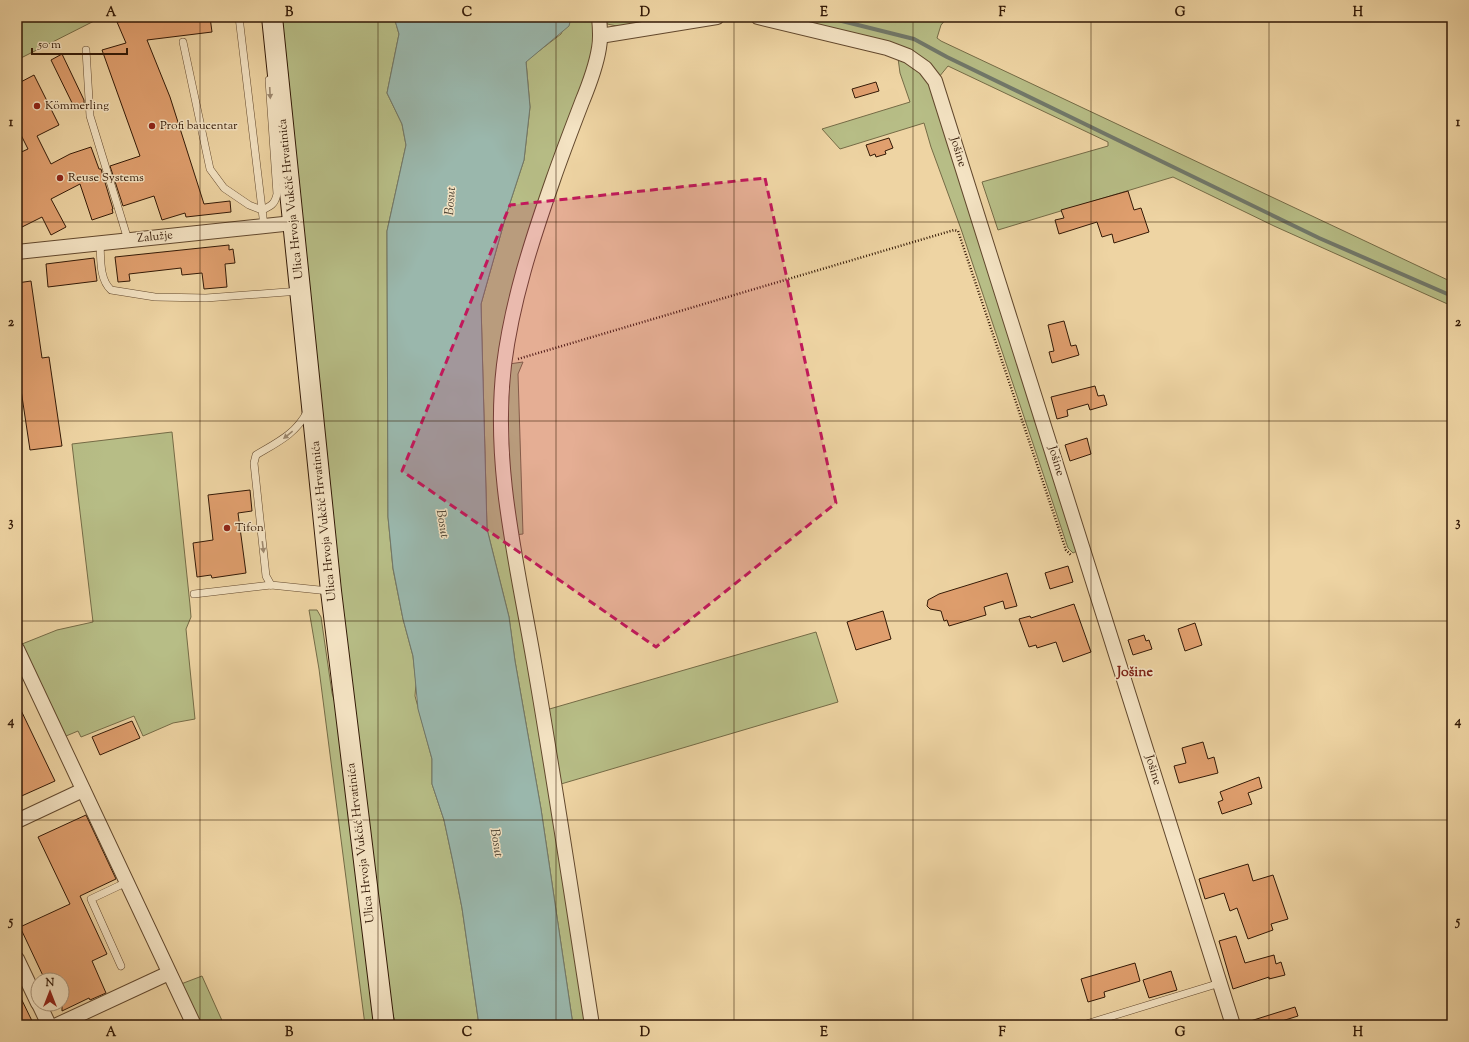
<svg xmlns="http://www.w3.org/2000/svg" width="1469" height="1042" font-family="'Sorts Mill Goudy',serif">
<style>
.green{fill:#b7bd86;stroke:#756b46}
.water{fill:#9ab7ac;stroke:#71786a}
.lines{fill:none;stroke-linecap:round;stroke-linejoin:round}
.stream{stroke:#71786a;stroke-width:4}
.building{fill:#e09f6e;stroke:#331906}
.service-casing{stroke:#62482d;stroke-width:8}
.minor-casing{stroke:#62482d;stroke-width:16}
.secondary-casing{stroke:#331906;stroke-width:22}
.path{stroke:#331906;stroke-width:2.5;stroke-dasharray:1 2;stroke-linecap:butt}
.service{stroke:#f4e3c3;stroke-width:7}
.minor{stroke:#f4e3c3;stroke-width:14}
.secondary{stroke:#f4e3c3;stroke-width:20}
.oneway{fill:#9d886e}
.marked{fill:#c2185b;fill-opacity:0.2;stroke:#c2185b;stroke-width:3;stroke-dasharray:8 5;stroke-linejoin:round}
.grid{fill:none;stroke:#331906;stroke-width:1;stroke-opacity:0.55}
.poi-dot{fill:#8f2418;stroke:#f4e3c3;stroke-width:1.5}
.labels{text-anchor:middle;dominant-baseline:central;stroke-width:3;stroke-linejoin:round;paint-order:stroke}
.poi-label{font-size:12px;fill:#331906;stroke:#f4e3c3;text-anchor:start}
.street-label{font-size:12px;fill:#331906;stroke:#f4e3c3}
.water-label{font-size:13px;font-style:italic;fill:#524838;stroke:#f4e3c3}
.quarter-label{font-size:14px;font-weight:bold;fill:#7a1f14;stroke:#f4e3c3}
.neatline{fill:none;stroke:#331906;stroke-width:1.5}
.grid-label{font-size:13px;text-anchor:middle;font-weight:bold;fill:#331906}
</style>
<rect width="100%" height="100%" fill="#eed4a3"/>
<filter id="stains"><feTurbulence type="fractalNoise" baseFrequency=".005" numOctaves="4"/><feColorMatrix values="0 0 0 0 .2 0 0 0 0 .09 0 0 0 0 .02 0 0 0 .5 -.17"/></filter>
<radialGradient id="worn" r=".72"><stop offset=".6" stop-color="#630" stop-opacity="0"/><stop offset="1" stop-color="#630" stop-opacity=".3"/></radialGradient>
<!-- green -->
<g class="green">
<path d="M17 17H97L98 19 17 60Z"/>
<path d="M282 17H394L399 34 387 93 402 124 406 145 387 231 388 517 393 569 403 619 413 656 416 683 415 696 432 759V784L444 820 453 862 462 908 479 1025H396L388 998 363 806Z"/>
<path d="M569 17H594V39L589 64 526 241 496 441 587 1025H573L541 809 515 661 509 617 487 529 481 304 507 212 524 160 530 107 526 61 561 34Z"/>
<path d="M605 17H684L622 27 607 24Z"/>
<path d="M787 17H914L932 20 936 17H948L941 25 937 38 941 41 1452 282V306L1274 226 1173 177 998 230 982 182 1108 146V142L948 66 939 77 922 59Z"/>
<path d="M898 58 923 72 930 82 1077 551 1073 553 1068 548 961 229 931 147 924 123 840 149 822 129 910 102 900 73Z"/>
<path d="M523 362 518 374 523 534 514 535 505 423 509 364Z"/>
<path d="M172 432 190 605 191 617 186 629 195 719 173 723 143 736 134 716 81 737 78 731 66 736 22 644 57 630 93 622 72 444Z"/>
<path d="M309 610H317L321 617 332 693 338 713 377 1025H365L319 669Z"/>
<path d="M816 632 838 702 561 784 546 710Z"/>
<path d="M202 976 224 1025H200L181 984Z"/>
</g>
<!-- water -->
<path class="water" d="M394 17 571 18 569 26 526 62 530 107 524 160 507 212 481 304 487 529 509 617 515 661 541 809 573 1025H479L462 908 453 862 444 820 432 784V759L418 709 413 656 403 619 393 568 388 517 387 231 406 145 402 124 387 93 399 34Z"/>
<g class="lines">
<!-- stream -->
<g class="stream">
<path d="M826 17 914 39 947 57 1319 238 1452 296"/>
<path d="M571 18 593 17"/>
</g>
</g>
<!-- building -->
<g class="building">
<path d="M159 17H210L212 32 147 40 170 97 204 204 230 201 231 212 186 217 185 213 162 220 154 196 123 206 110 166 140 156 102 50 126 43 117 22Z"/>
<path d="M62 54 84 100V105L75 109 51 60Z"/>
<path d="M34 75 59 125 37 136 51 164 70 154 91 147 99 169H101L113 209H112L113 213 92 220 80 184 51 199 66 227 51 235 42 217 20 228 17 222V154L28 149 17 127V84Z"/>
<path d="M876 82 879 91 855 98 852 89Z"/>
<path d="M889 138 893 148 885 151 886 154 876 157 875 154 870 156 866 145Z"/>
<path d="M1128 191 1134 210 1141 208 1149 232 1114 243 1112 234 1102 237 1097 222 1059 234 1055 220 1064 218 1061 210Z"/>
<path d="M229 245V250L233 249 235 263 225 264 227 287 204 289 202 273 182 275 181 268 129 274 130 281 118 282 115 257Z"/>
<path d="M94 258 97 281 48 287 46 264Z"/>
<path d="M31 281 42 358 49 357 62 446 30 450 17 363V283Z"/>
<path d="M1064 321 1071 346 1076 345 1079 355 1052 363 1049 352 1054 351 1048 325Z"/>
<path d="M1095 386 1098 396 1104 395 1107 405 1090 410 1088 404 1067 410 1068 416 1057 419 1051 397Z"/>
<path d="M1087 438 1091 454 1070 461 1065 445Z"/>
<path d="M250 490 252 511 238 513 246 573 212 578 211 575 197 577 193 543 213 540 208 495Z"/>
<path d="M1068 566 1073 582 1050 589 1045 573Z"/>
<path d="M1007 573 1017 606 1005 609 1003 601 984 607 986 615 949 626 947 620 944 621 941 611 930 609 927 606 928 600 939 594Z"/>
<path d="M1074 604 1091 652 1063 662 1056 642 1037 648 1036 645 1029 647 1019 619 1030 616 1031 618Z"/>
<path d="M883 611 891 639 856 650 847 622Z"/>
<path d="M1195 623 1202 645 1185 651 1178 629Z"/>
<path d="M1144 635 1146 641 1149 640 1152 649 1133 655 1128 640Z"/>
<path d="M17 702 55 781 17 798Z"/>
<path d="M132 721 140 738 100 755 92 737Z"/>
<path d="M1203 742 1208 759 1214 757 1218 773 1179 783 1174 766 1186 763 1182 748Z"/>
<path d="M1259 777 1262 788 1248 793 1252 804 1222 814 1218 802 1223 800 1220 792Z"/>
<path d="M86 815 116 879 80 896 107 954 92 961 106 993 90 1000 89 998 62 1011V980H45L20 927 70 904 38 837Z"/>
<path d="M1248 864 1253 881 1273 875 1288 919 1271 924 1273 930 1248 939 1237 908 1230 911 1224 893 1205 899 1199 879Z"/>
<path d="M1236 936 1245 963 1274 955 1276 964 1281 962 1285 975 1269 979V977L1233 989 1219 941Z"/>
<path d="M1135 963 1140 981 1104 992 1105 997 1088 1002 1081 979Z"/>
<path d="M1171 971 1177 990 1149 998 1143 980Z"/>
<path d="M17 990 34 1025H17Z"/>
<path d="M1295 1007 1298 1016 1269 1025H1245L1244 1023Z"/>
</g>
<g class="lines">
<!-- service casing -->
<g class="service-casing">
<g id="service">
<path d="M239 17 264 226"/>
<path d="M183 42 210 169 224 188 249 205 262 210C271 206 275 204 277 194L269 80"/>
<path d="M86 50 90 116 128 240"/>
<path d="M100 243C101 258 99 279 111 290L155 297 206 298 300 291"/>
<path d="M271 585 266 576 254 463 256 455C276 443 296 434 307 412"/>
<path d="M194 594 271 585 329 591"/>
<path d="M121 966 91 899 127 882"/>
<path d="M1083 1025 1220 983"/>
</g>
</g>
<!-- minor casing -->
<g class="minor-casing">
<g id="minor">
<path d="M758 17 887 48 908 56 925 68 935 81 1233 1025"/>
<path d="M600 36 717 17"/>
<path d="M17 252 293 223"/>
<path d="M17 649 194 1025"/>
<path d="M17 821 83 790"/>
<path d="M17 959 38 1003"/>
<path d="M39 1004 49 1025"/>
<path d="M57 1025 169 973"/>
<path d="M592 1025C573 904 555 783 534 662 517 563 492 466 504 365 512 301 532 240 553 180 562 154 572 128 582 102 589 85 596 67 599 48 601 38 600 27 599 17"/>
</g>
</g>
<!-- secondary casing -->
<g class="secondary-casing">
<path id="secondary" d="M272 17 331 591 384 1025"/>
</g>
<!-- path -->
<path class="path" d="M518 359 954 230 958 231 1066 550 1071 555"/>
<!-- service -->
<use href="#service" class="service"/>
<!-- minor -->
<use href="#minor" class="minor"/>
<!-- secondary -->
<use href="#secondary" class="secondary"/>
</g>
<!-- one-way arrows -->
<defs><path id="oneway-solid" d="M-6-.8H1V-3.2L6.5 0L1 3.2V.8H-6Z"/></defs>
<g class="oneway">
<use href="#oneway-solid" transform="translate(270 93) rotate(87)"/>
<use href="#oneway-solid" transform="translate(288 435) rotate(141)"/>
<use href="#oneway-solid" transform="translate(263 547) rotate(83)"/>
</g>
<!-- marked area -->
<path class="marked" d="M765 178 836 503 656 647 402 471 510 205Z"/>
<!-- grid -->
<path class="grid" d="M200 17V1025M378 17V1025M556 17V1025M734 17V1025M913 17V1025M1091 17V1025M1269 17V1025M17 222H1452M17 421H1452M17 621H1452M17 820H1452"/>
<!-- markers -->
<g class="poi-dot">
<circle cx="37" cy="106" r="4"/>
<circle cx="152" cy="126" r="4"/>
<circle cx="60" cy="178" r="4"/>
<circle cx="227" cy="528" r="4"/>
</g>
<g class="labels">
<!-- poi labels -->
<g class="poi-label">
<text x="45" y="106">Kömmerling</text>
<text x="160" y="126">Profi baucentar</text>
<text x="68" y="178">Reuse Systems</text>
<text x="235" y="528">Tifon</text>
</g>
<!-- street labels -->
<g class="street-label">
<text transform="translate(958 152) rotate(73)">Jošine</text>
<text transform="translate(291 199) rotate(-96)">Ulica Hrvoja Vukčić Hrvatinića</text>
<text transform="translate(155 237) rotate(-6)">Zalužje</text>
<text transform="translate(1056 461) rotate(73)">Jošine</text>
<text transform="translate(324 521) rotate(-96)">Ulica Hrvoja Vukčić Hrvatinića</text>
<text transform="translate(1153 770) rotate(73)">Jošine</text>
<text transform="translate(361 843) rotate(-97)">Ulica Hrvoja Vukčić Hrvatinića</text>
</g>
<!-- water labels -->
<g class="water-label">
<text transform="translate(451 201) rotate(-86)">Bosut</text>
<text transform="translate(442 524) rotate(81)">Bosut</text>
<text transform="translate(496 843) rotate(81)">Bosut</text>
</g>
<!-- quarter labels -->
<g class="quarter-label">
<text x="1135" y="673">Jošine</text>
</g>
</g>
<!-- margin -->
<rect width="1469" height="1042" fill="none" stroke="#eed4a3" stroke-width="44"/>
<!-- north arrow -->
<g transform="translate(50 992)"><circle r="19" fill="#f4e3c3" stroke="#a79277"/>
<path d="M0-3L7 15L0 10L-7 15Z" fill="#8f2418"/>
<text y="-6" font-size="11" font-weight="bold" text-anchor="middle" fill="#331906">N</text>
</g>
<!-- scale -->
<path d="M32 48v6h95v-6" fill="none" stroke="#331906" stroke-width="2"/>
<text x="38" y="48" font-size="12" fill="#331906" stroke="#f4e3c3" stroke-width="3" paint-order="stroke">50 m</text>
<rect x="22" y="22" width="1425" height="998" class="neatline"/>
<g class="grid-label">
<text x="111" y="16">A</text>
<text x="289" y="16">B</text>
<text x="467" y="16">C</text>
<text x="645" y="16">D</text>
<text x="824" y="16">E</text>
<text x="1002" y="16">F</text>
<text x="1180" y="16">G</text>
<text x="1358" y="16">H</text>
<text x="11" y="126">1</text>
<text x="1458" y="126">1</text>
<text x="11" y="326">2</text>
<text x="1458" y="326">2</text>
<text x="11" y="526">3</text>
<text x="1458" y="526">3</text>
<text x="11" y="725">4</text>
<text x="1458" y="725">4</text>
<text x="11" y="925">5</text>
<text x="1458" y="925">5</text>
<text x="111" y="1036">A</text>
<text x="289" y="1036">B</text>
<text x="467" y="1036">C</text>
<text x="645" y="1036">D</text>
<text x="824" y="1036">E</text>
<text x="1002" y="1036">F</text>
<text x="1180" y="1036">G</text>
<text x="1358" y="1036">H</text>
</g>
<rect width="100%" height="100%" filter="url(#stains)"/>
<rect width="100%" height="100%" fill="url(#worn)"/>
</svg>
